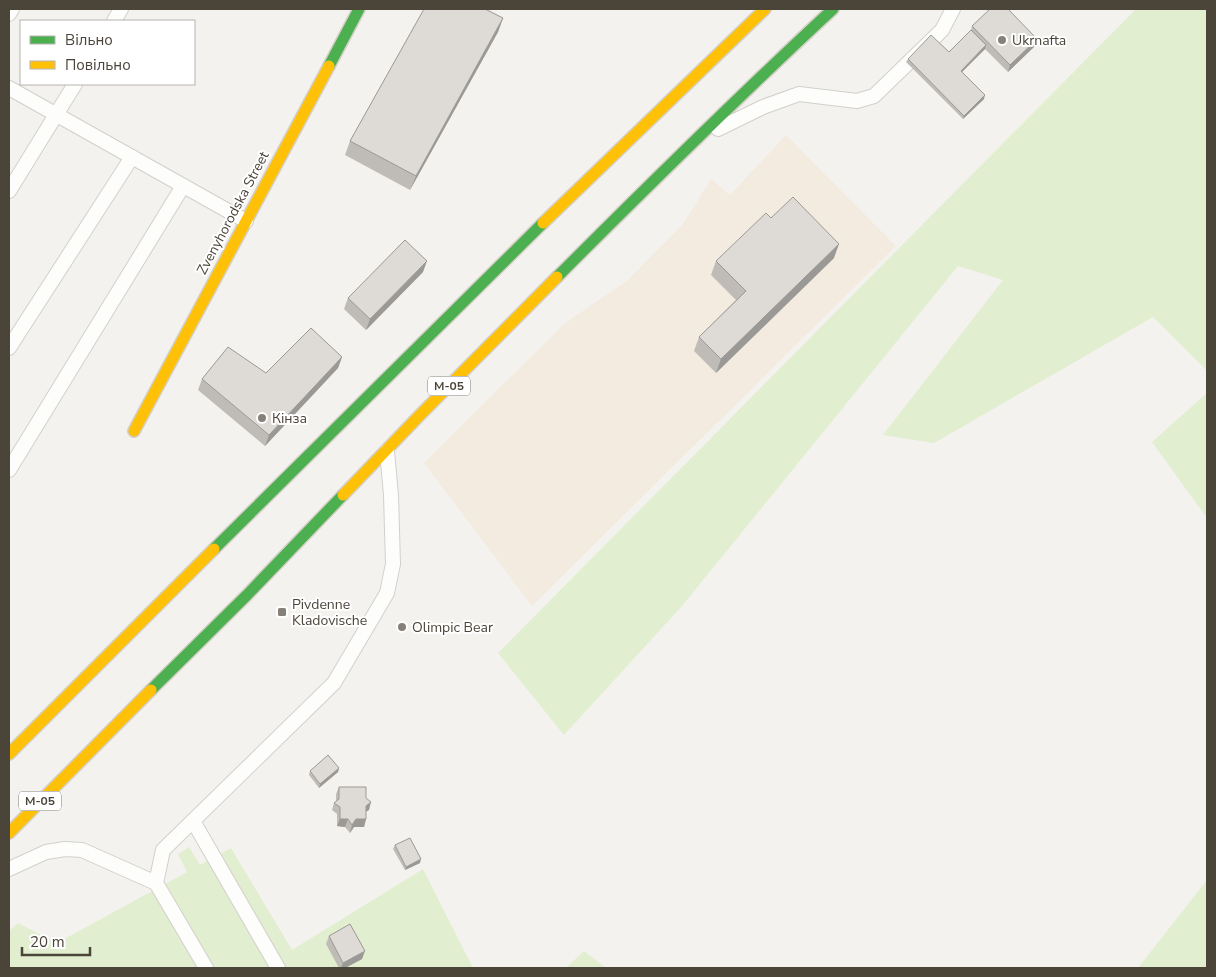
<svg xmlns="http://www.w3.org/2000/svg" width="1216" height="977" font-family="'Nunito Sans',sans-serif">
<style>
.commercial{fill:#f3ebdf}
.green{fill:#e1eecf}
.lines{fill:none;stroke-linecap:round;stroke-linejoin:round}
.lane-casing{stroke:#d2d0cb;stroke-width:16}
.fast-casing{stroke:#d3cfc5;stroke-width:14}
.slow-casing{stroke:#d3cfc5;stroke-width:14}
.lane{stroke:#fdfdfc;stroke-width:14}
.fast{stroke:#4caf50;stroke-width:11}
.slow{stroke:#ffc107;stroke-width:11}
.wall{fill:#bfbcb8}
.shaded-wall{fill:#9b9996}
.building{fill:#dedbd6;stroke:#9b9996}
.poi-dot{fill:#868178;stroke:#fff;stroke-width:2}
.labels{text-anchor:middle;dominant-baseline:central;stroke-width:4;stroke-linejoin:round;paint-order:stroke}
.shield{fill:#fff;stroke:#817c74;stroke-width:1}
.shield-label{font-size:12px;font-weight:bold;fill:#4b4439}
.poi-label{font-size:14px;fill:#4b4439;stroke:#fff;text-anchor:start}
.street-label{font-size:14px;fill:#4b4439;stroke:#fff}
</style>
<rect width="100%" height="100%" fill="#f4f2ee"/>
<!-- commercial -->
<path class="commercial" d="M786 135 896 246 532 606 424 463 565 323 627 281 683 224 711 179 730 195Z"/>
<!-- green -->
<g class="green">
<path d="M1136 9H1207V371L1153 317 934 443 883 435 1003 280 958 266 682 606 564 735 498 653Z"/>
<path d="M1207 393V518L1152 442Z"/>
<path d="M189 847 200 865 231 848 292 950 423 869 473 968H9V931L18 923 57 943 187 872 178 854Z"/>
<path d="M1207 880V968H1138Z"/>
<path d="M584 951 606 968H566Z"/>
</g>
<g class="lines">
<!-- lane casing -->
<g class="lane-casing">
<g id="lane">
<path d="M9 14 12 9"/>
<path d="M114 21 121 9"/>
<path d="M9 88 246 221"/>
<path d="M718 129 763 107 799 94 857 101 874 96 942 30 953 9"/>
<path d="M9 191 75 84"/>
<path d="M9 348 132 157"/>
<path d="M9 470 183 186"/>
<path d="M193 821 278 968"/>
<path d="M9 869 46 852 65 849 82 850 156 883"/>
<path d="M206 968 156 883 163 850 334 683 387 593 393 564 391 495 387 451"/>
</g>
</g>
<!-- fast casing -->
<g class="fast-casing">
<g id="fast">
<path d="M329 66 359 9"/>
<path d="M557 277C648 186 739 96 833 9"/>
<path d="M214 549 543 223"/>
<path d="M151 690 247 595 343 495"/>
</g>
</g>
<!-- slow casing -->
<g class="slow-casing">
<g id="slow">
<path d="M543 223 765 9"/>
<path d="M134 431 329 66"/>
<path d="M343 495 419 416 557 277"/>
<path d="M9 754 214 549"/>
<path d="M9 833 151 690"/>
</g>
</g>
<!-- lane -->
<use href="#lane" class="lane"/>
<!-- fast -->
<use href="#fast" class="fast"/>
<!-- slow -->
<use href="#slow" class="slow"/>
</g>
<!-- wall -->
<g class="wall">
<path d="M503 18 498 32 410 190 345 155 350 141Z"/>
<path d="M972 26 1037 39 1035 46 1008 72 985 49 962 72 984 99 963 119 906 62 908 59 949 52 971 30Z"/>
<path d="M771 218 834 258 716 373 694 351 699 337 736 300 711 275 716 261Z"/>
<path d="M423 272 366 330 344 309 348 298Z"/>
<path d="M342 357 338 368 265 446 198 390 202 379 266 373Z"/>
<path d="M339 768 338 772 319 788 309 775 310 771Z"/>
<path d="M339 787 366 798 369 810 366 811V819L364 827H354L350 833 345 827 337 826V814L332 810 334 803 336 801V794Z"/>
<path d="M395 845 420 863 405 870 393 849Z"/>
<path d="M329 936 362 959 345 968H339L326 944Z"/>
</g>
<!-- shaded-wall -->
<g class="shaded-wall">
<path d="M503 18 498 32 410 190 416 176Z"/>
<path d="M1037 39 1035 46 1008 72 1010 65Z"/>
<path d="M986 45 985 49 959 75 961 71Z"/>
<path d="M985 95 984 99 963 119 964 116Z"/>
<path d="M839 244 834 258 716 373 721 359Z"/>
<path d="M427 261 423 272 366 330 370 319Z"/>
<path d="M342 357 338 368 265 446 269 435Z"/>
<path d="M339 768 338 772 319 788 320 784Z"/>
<path d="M371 802 369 810 364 813 366 806Z"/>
<path d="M340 819H348L345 827 337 826Z"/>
<path d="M356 819H366L364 827H354L350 833 352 825Z"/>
<path d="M421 859 420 863 405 870 406 867Z"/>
<path d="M365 951 362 959 345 968H341L343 963Z"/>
</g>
<!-- building -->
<g class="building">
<path d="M424 9H485L503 18 416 176 350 141Z"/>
<path d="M990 9H1008L1037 39 1010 65 972 26Z"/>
<path d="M971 30 986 45 961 71 985 95 964 116 908 59 931 35 949 52Z"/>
<path d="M793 197 839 244 721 359 699 337 746 291 716 261 766 213 771 218Z"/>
<path d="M405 240 427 261 370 319 348 298Z"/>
<path d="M311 328 342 357 269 435 202 379 228 347 266 373Z"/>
<path d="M328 755 339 768 320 784 310 771Z"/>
<path d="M339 787H366V798L371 802 366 806V819H356L352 825 348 819H340V807L334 803 339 799Z"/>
<path d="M410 838 421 859 406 867 395 845Z"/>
<path d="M350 924 365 951 343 963 329 936Z"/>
</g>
<!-- markers -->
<g class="poi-dot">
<circle cx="1002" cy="40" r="5"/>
<circle cx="262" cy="418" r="5"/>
<rect x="277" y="607" width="10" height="10" rx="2.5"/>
<circle cx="402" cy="627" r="5"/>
</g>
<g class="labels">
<!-- shield labels -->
<g class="shield">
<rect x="428" y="376.5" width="42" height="19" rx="4"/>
<rect x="19" y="791.5" width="42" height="19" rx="4"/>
</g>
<g class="shield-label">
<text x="449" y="386">М-05</text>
<text x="40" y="801">М-05</text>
</g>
<!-- poi labels -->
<g class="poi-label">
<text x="1012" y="40">Ukrnafta</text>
<text x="272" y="418">Кінза</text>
<text x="292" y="604">Pivdenne<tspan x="292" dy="16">Kladovische</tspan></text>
<text x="412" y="627">Olimpic Bear</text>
</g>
<!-- street labels -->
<g class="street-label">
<text transform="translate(233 213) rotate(-62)">Zvenyhorodska Street</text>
</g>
</g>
<!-- border -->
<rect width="1216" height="977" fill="none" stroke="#4b4439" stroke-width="20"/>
<!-- legend -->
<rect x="20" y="20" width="175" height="65" fill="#ffffff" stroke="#b7b4b0"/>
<rect x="30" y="36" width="25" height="8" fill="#4caf50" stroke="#b7b4b0"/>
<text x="65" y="45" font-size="15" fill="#4b4439">Вільно</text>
<rect x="30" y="61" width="25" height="8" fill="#ffc107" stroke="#b7b4b0"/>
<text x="65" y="70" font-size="15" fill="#4b4439">Повільно</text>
<!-- scale -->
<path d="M22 947v8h68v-8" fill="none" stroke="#4b4439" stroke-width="2.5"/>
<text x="30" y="947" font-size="15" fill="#4b4439" stroke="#ffffff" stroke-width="4" paint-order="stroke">20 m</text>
</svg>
